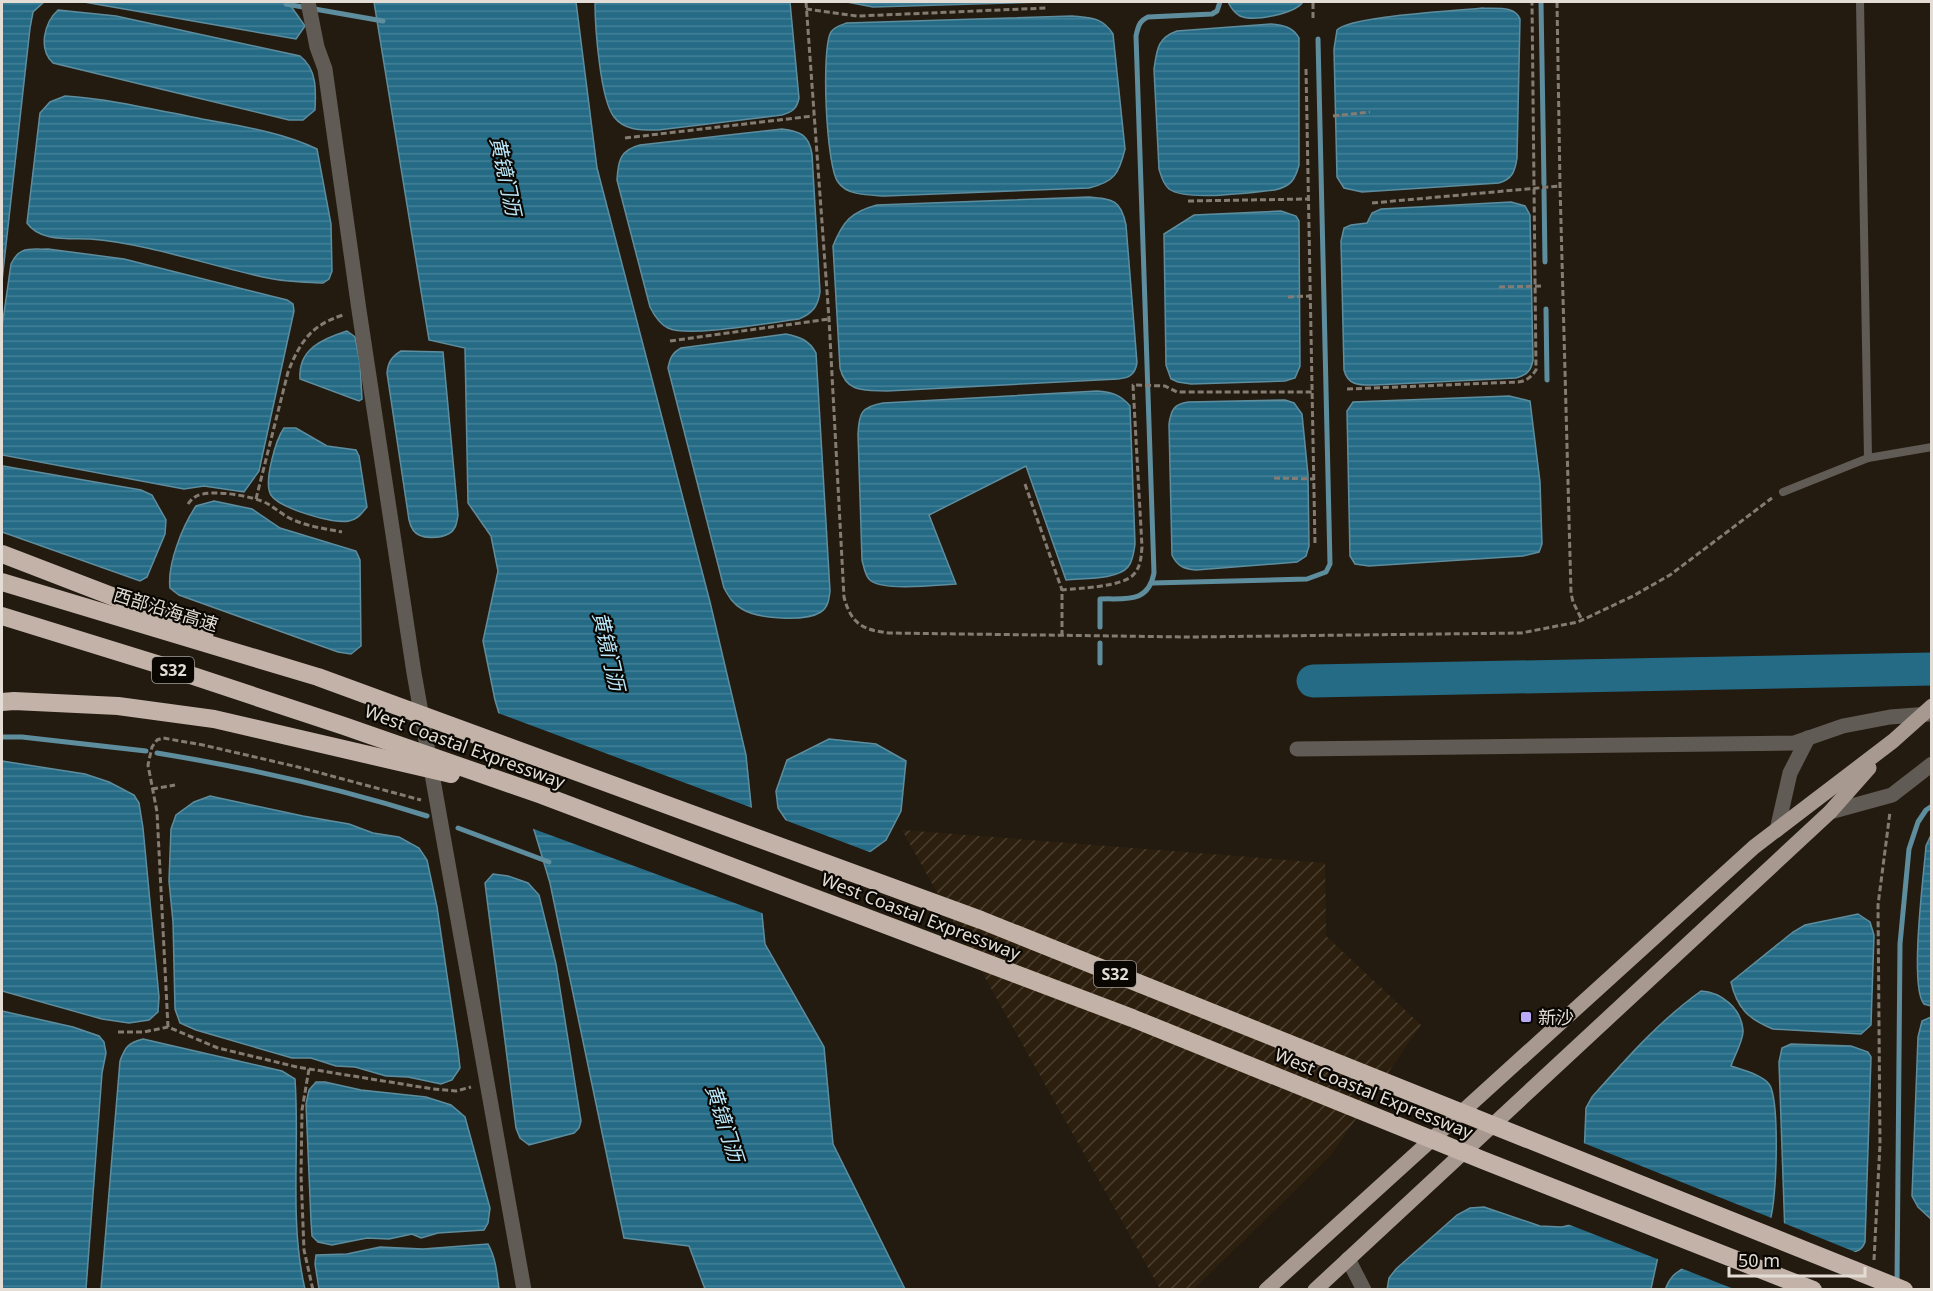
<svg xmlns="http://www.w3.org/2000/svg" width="1933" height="1291" font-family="'Noto Sans','Noto Sans SC',sans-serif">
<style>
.industrial{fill:url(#industrial-furrows)}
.water{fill:url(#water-rules);stroke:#5e8d9e;stroke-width:1.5}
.pier{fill:#241b10}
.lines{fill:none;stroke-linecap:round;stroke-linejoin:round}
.stream{stroke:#5e8d9e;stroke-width:5}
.river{stroke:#256b86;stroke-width:33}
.path{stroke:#847c73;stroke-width:3;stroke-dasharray:6 3;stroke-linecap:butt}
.lane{stroke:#615b56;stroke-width:8}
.street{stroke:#615b56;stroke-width:15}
.primary{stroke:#a79990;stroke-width:15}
.highway{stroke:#c2b2a7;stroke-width:18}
.poi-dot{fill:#baaaf7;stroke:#0a0703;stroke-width:2}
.labels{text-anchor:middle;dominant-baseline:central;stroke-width:4.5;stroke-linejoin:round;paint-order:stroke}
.shield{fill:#0a0703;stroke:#a29d97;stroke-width:1.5}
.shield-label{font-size:16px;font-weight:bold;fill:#e3ddd6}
.street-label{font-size:18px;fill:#e3ddd6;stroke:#0a0703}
.poi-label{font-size:18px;fill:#e3ddd6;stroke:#0a0703;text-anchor:start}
.water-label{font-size:20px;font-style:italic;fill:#bae6f9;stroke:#0a0703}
</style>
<defs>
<pattern id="industrial-furrows" width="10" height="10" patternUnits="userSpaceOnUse" patternTransform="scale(1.5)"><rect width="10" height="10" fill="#2c1f0e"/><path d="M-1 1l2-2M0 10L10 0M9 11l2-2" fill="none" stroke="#4a3f30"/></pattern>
<pattern id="water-rules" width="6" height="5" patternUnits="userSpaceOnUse" patternTransform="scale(1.5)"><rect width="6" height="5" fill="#256b86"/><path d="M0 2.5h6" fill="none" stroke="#448096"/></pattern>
</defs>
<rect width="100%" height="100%" fill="#241b10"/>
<!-- industrial -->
<path class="industrial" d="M902 830 1325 863 1326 936 1421 1025 1331 1155 1194 1289H1160Z"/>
<!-- water -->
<g class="water">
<path d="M2 2H44L33 12 30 28 2 281Z"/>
<path d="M84 2H288L305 26 296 39Z"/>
<path d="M374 2H576L597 168 710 602 746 755 765 944 824 1047 833 1144 905 1289H705L689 1246 624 1238 550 883 495 700 483 641 498 571 491 536 468 503 465 348 429 340Z"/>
<path d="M595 2H790L799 98C797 109 792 112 782 115L658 130C642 130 625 131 614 117 600 99 595 26 595 2Z"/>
<path d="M847 2H1044L873 7Z"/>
<path d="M1228 2H1303C1294 14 1254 22 1240 16 1234 13 1231 8 1228 2Z"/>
<path d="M1482 8C1495 9 1515 5 1520 19L1517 158C1515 172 1512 179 1499 183L1362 192 1344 188 1337 177 1334 49 1337 30C1350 16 1457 11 1482 8Z"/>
<path d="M58 10 116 16 300 56C317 69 316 90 315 110L303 120H289L53 63C38 49 44 23 58 10Z"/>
<path d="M1072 16C1091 18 1102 17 1113 34L1125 149C1119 174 1114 182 1089 188L885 196C870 195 847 196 838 182 826 166 821 48 831 32 835 26 841 25 847 23Z"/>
<path d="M1271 24C1283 25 1293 27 1299 38V165C1295 180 1291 186 1275 190 1252 192 1187 202 1169 189 1163 184 1161 176 1159 169L1154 69C1157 50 1157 38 1177 31Z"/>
<path d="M65 96C111 99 156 110 202 119 240 126 282 132 317 149L331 224 332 271 329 279 323 283C305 282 286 282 268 278 209 266 151 244 90 239 69 238 40 242 27 223L40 113 50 102Z"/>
<path d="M782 129C800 131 809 135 812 154L820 292C818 306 813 313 799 319 773 322 689 338 668 328 659 324 654 315 650 307L617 180C618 161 620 150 640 145Z"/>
<path d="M1089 197C1113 199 1121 200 1126 225L1137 363C1135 374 1130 378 1118 379L887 391C865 390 846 393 840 368L833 246C843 221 851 212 877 205Z"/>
<path d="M1511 202 1525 206 1530 215 1533 360C1531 371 1527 375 1516 378L1374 385C1360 385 1348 386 1344 370L1341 241 1344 228 1351 225 1367 223 1372 213 1381 209Z"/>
<path d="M1281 211 1296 216 1299 221 1300 366 1295 378 1285 381 1191 384 1178 382 1171 379 1166 365 1164 234 1194 215Z"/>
<path d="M48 249 124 259 287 300 293 304 294 311 259 471 244 492 204 486 184 489 2 455V327L11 264C20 245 30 250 48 249Z"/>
<path d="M347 331 355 337 360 363 362 399 359 401 300 379C298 349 322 339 347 331Z"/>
<path d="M786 334C800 337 809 340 816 353L830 591C829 600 828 607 821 612 805 622 758 619 742 609 733 604 729 597 724 588L668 368C670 358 672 353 681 348Z"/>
<path d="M401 351 443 352 458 515C457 522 456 529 450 533 440 539 420 540 413 530 411 527 410 524 409 520L387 373C388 363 391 357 401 351Z"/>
<path d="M1097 391C1111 392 1120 394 1130 406L1135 544C1134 552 1133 561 1128 567 1117 580 1082 578 1066 580L1026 466 929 515 956 584C938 585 885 591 871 581 865 577 864 567 862 560L858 434C859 413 861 407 883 403Z"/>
<path d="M1509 396 1530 401 1540 482 1542 544 1539 552 1523 556 1369 566 1355 564 1350 556 1347 411 1353 402Z"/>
<path d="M1285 400 1294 403 1302 414 1308 475 1309 546 1306 556 1297 562 1196 570C1184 569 1177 566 1172 555L1169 424C1171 410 1174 404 1188 402Z"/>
<path d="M284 428H296L327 446 356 450 359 456 367 507C361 514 358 519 349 521 335 525 279 508 271 495 263 483 276 439 284 428Z"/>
<path d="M3 466 141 490 152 495 166 520 165 534 147 577 140 581 2 532Z"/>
<path d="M214 501 252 509 280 528 356 551 360 560 361 646 351 654 338 652 179 595 170 588C167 564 183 525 196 506Z"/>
<path d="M829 739 876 744 906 761 901 811 886 840 864 856 790 826 778 808 776 791 787 760Z"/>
<path d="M2 761 85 774 109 782 134 795 139 803 143 828 159 997 158 1012 149 1020 129 1023 102 1019 2 991Z"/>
<path d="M210 796 303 816 349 824 373 833 399 837 419 848 427 860 437 907 458 1050 460 1068 452 1080 441 1084 408 1077 386 1076 355 1067 336 1066 311 1058H292L196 1030 180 1023 175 1009 173 922 169 881 171 829 176 815 194 802Z"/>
<path d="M1931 835V1006L1924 1004C1909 987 1924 873 1926 846Z"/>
<path d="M493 874 508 876 528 883 539 895 556 964 581 1121 579 1128 574 1133 529 1145 520 1138 516 1128 485 883Z"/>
<path d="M1858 914 1870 922 1874 935 1871 1025 1861 1034 1773 1029C1748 1019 1737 1008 1731 982L1793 932 1805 925Z"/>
<path d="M1701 991C1721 992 1741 1008 1743 1030 1744 1040 1734 1056 1731 1066 1742 1070 1761 1074 1769 1084 1780 1099 1777 1201 1770 1220L1584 1157 1586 1108 1592 1097C1626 1059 1659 1021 1701 991Z"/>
<path d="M2 1011 73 1027 99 1036 104 1042 106 1053 102 1073 86 1289H2Z"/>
<path d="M1931 1017H1932L1931 1219 1918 1207 1912 1196 1918 1037 1922 1021Z"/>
<path d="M143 1039 282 1071 295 1079C300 1149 289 1221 305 1289H101L120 1061C125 1047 128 1043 143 1039Z"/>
<path d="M1791 1044 1851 1046 1868 1052 1871 1057 1865 1242C1862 1250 1858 1251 1851 1253L1785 1235 1779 1062 1782 1048Z"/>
<path d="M316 1082H325L361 1090 426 1097 451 1105 465 1117 490 1208 488 1223 484 1230 438 1233 421 1238 412 1234 389 1239 367 1238 332 1245 318 1242 312 1236 311 1221 306 1104 309 1090Z"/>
<path d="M1484 1207 1540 1226 1562 1227 1578 1223 1659 1252 1651 1289 1387 1290 1389 1278 1396 1269 1457 1215 1470 1208Z"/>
<path d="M488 1244C496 1258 497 1274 499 1289H319L315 1264 316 1255 347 1254 380 1247 423 1249Z"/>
<path d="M1688 1266 1752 1290H1665C1670 1276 1676 1272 1688 1266Z"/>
</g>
<!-- pier -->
<g class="pier">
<path d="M495 712 755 809 765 914 531 828Z"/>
<path d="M782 819 872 853 863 859 789 829Z"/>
<path d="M1581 1142 1774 1219 1773 1221 1766 1227 1581 1157Z"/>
<path d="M1578 1220 1660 1249 1662 1252 1660 1260 1565 1223Z"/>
<path d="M1781 1222 1860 1254 1850 1256 1783 1238 1782 1236Z"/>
<path d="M1689 1263 1753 1287 1755 1290 1734 1289 1678 1267Z"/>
</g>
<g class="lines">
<!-- stream -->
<g class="stream">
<path d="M1541 2 1544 184"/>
<path d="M286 4 383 21"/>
<path d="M1544 190 1545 262"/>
<path d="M1546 309 1547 380"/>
<path d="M1152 583 1307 579 1326 572 1330 564 1318 39"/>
<path d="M1100 627V599C1126 598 1148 604 1154 573L1136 36C1138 27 1139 21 1148 17L1212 14 1217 11 1220 2"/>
<path d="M1100 663V643"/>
<path d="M2 737H22L146 751"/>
<path d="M157 753C249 768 339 788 427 816"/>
<path d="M458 828 549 862"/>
<path d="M1897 1283 1900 944 1909 849 1918 822 1926 810 1932 806"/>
</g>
<!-- river -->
<path class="river" d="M1313 681 1932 669"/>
<!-- path -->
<g class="path">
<path d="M806 2 829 319 844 597C851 624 863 630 889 633L1190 637 1521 633 1578 622 1633 596 1670 575 1772 498"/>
<path d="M1557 2 1560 186 1571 593 1573 602 1582 620"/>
<path d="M806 9 857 16 1048 8"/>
<path d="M1313 18V2"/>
<path d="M1306 69 1315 545"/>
<path d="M1333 116 1370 112"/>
<path d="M625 138 813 116"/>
<path d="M1188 201 1308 199"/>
<path d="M1372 203 1560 186"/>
<path d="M1499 287 1544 286"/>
<path d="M1288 297 1310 296"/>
<path d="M670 341 829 319"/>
<path d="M1347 389 1518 382C1527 381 1531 377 1536 370L1532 2"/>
<path d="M1274 478 1314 479"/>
<path d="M1025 484 1062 590"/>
<path d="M256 499 288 372C300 342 311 325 343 315"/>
<path d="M188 504C190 501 192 499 195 497 208 488 255 496 268 504 278 510 285 517 296 521 311 527 327 529 342 532"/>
<path d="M1062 636V590C1079 588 1124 587 1134 574 1141 566 1141 557 1142 547L1133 385 1165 386 1177 392H1312"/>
<path d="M152 789 175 785"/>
<path d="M168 1027 157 812 148 765 152 747 157 740 163 738 203 745 298 767 421 800"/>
<path d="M118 1032H144L168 1027 218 1048 297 1067 433 1089 456 1091 471 1087"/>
<path d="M309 1069 302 1110 301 1175 304 1250 313 1290"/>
<path d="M1874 1260 1880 1144 1878 905 1890 812"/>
</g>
<!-- lane -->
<g class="lane">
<path d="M1860 2 1868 458"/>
<path d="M1783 492 1868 458 1932 447"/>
</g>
<!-- street -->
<g class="street">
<path d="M308 2 317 47 325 69 359 310 414 673 524 1290"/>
<path d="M1297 749 1794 743 1843 726 1890 717 1929 714"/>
<path d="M1830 812 1892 795 1932 764"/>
<path d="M1777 830 1790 773 1808 738"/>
<path d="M1348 1259 1364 1290"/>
</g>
<!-- primary -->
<g class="primary">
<path d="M1266 1290 1754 847 1893 741 1932 706"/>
<path d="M1315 1290 1830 812 1869 768"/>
</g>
<!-- highway -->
<g class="highway">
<path d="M2 554 205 632"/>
<path d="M2 582 318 677 981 920 1904 1290"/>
<path d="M2 616 157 664 344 726 542 795 1132 1018 1485 1161 1813 1290"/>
<path d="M2 702 14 701 118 706 214 719 451 774"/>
</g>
</g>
<!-- markers -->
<rect class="poi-dot" x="1520" y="1011" width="12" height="12" rx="3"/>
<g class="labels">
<!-- shield labels -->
<g class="shield">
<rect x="152" y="657" width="42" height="26" rx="4.5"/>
<rect x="1094" y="961" width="42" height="26" rx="4.5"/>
</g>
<g class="shield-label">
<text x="173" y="670">S32</text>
<text x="1115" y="974">S32</text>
</g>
<!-- street labels -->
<g class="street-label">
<text transform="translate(166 609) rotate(17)">西部沿海高速</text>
<text transform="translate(465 746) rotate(20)">West Coastal Expressway</text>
<text transform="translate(921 916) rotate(21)">West Coastal Expressway</text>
<text transform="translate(1374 1093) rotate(22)">West Coastal Expressway</text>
</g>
<!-- poi labels -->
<g class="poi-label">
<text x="1538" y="1017">新沙</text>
</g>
<!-- water labels -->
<g class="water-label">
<text transform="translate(506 176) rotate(78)">黄镜门沥</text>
<text transform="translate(609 651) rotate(77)">黄镜门沥</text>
<text transform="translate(725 1123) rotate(72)">黄镜门沥</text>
</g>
</g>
<!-- border -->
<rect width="1933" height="1291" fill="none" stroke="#e3ddd6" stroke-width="6"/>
<!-- scale -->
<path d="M1729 1267v9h136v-9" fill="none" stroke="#e3ddd6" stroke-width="3"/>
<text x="1738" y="1267" font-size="18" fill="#e3ddd6" stroke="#0a0703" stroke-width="4.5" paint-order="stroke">50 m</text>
</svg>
